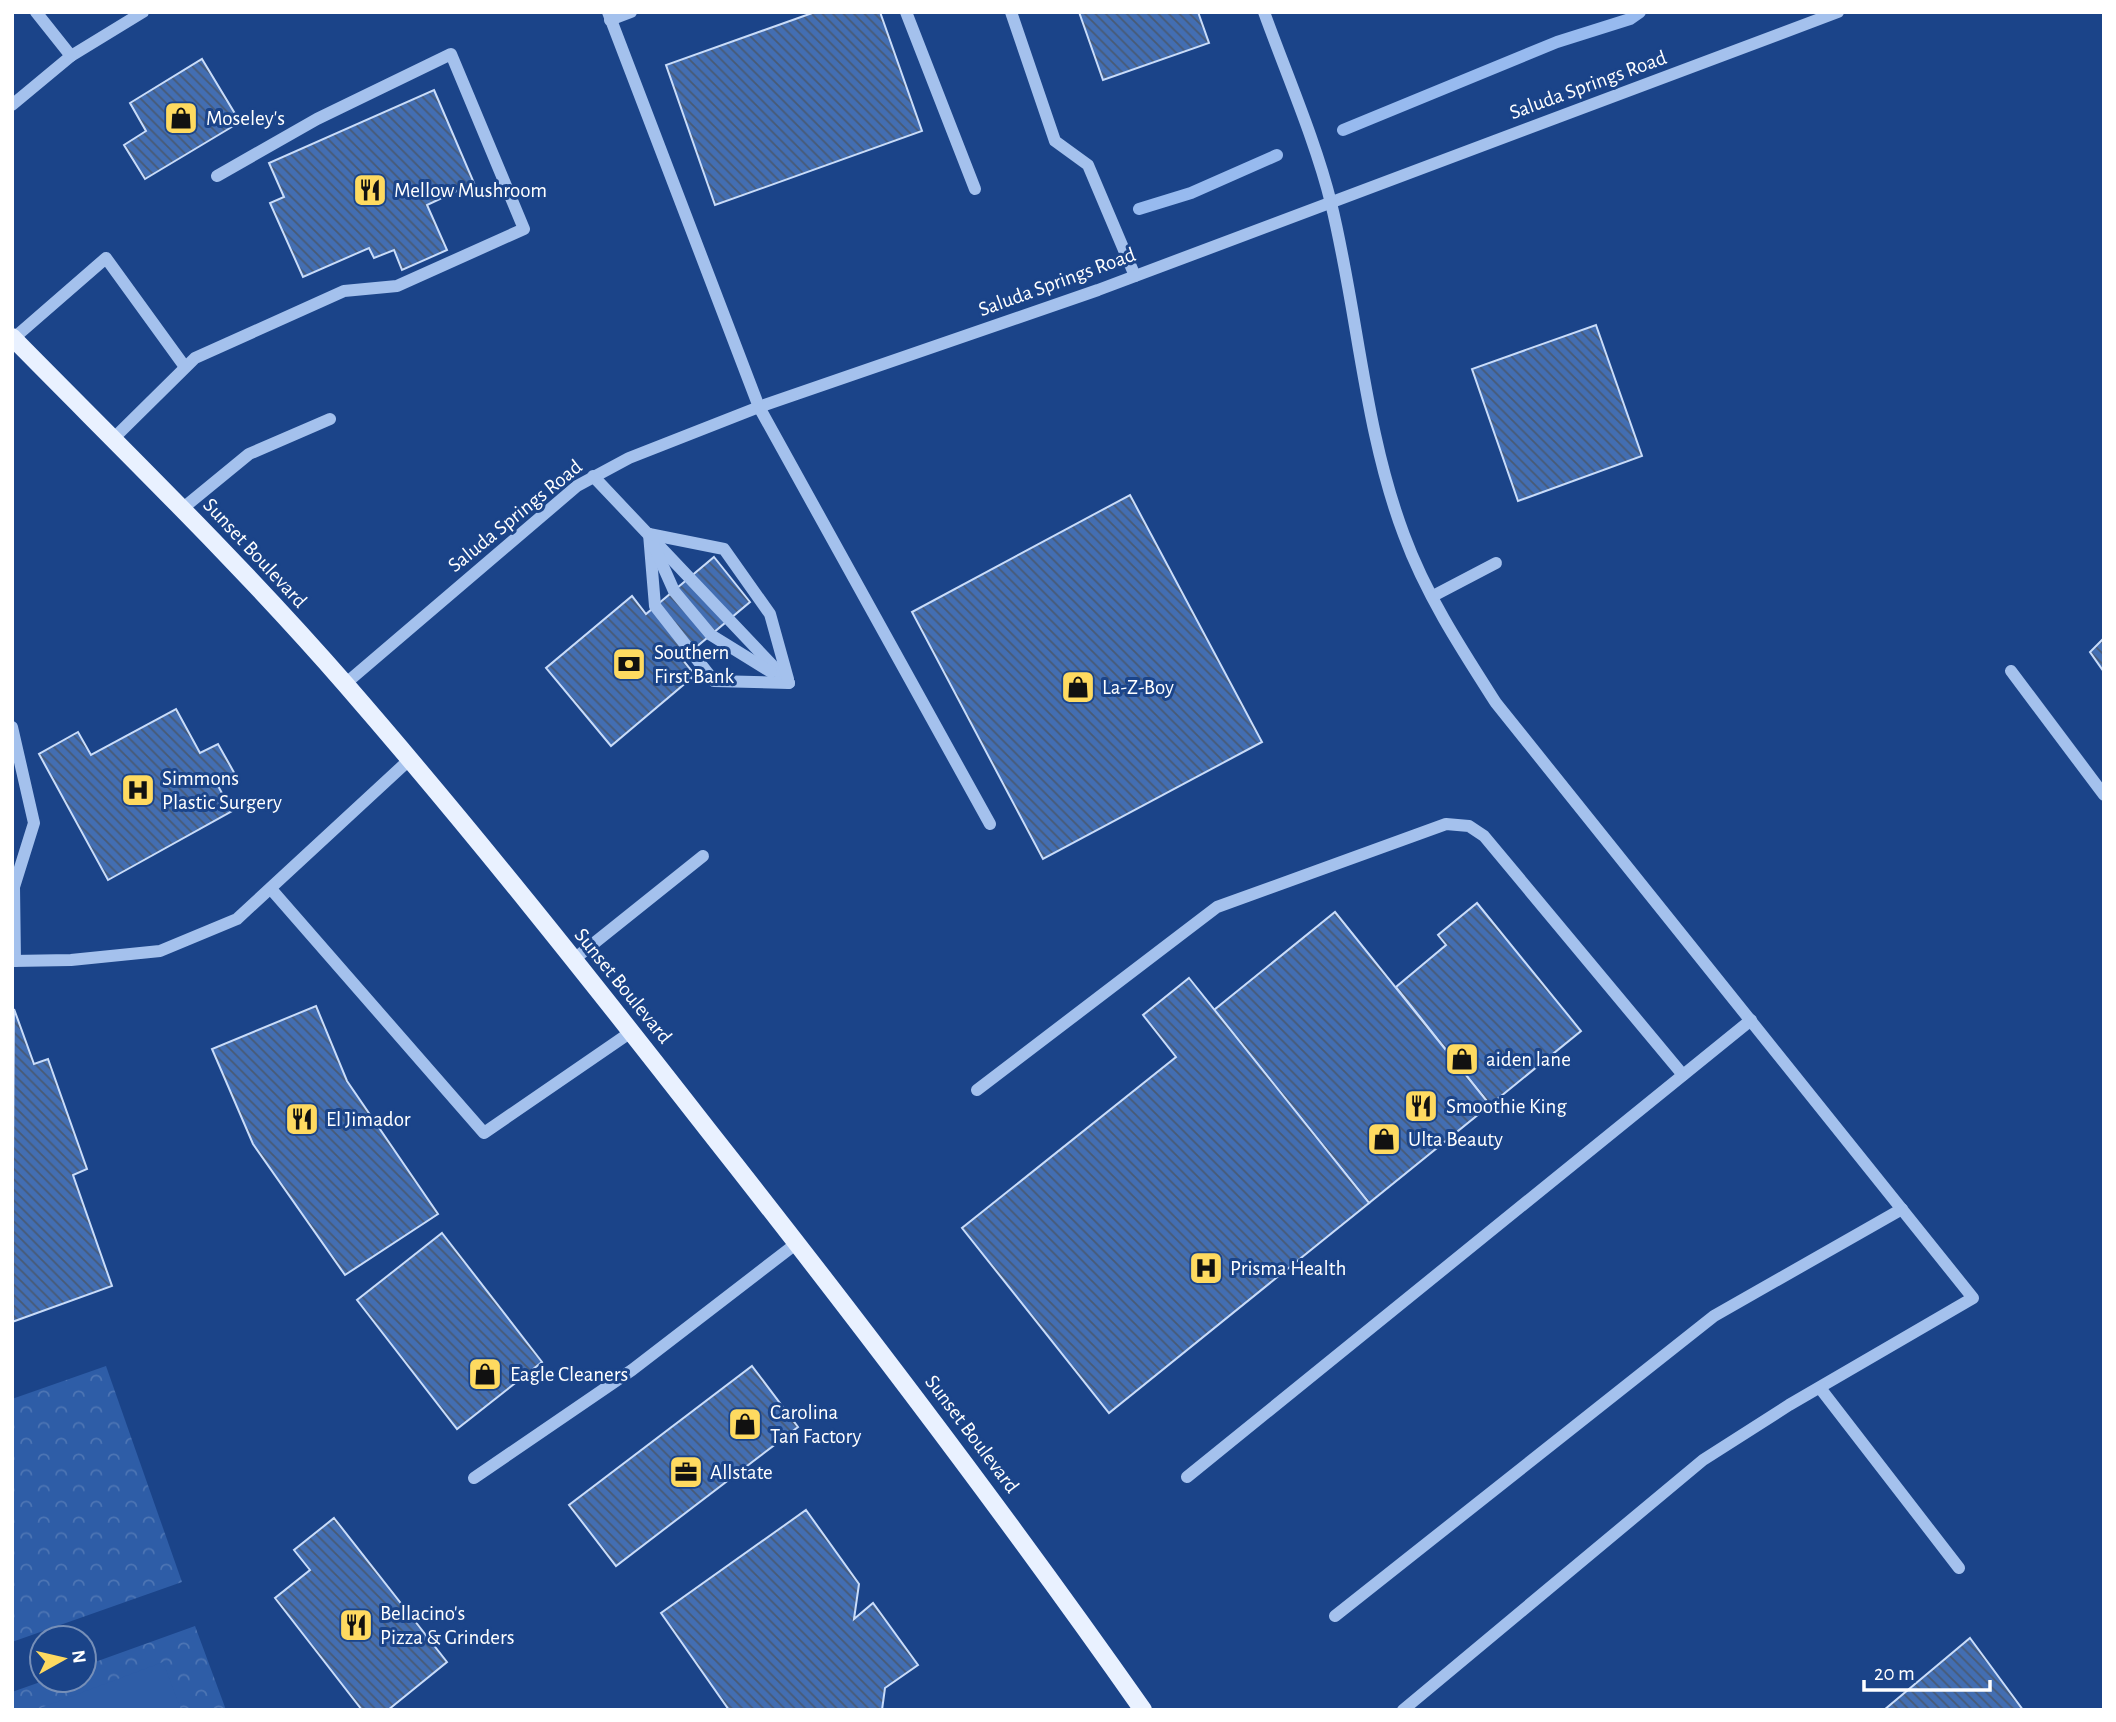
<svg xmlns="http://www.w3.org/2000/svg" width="2116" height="1722" font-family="'Alegreya Sans',sans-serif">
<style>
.forest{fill:url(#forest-crowns)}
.pitch{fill:#2e5da7}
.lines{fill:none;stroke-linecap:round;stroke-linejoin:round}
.stream{stroke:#97baef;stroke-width:12}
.building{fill:url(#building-back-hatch);stroke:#c9dcf9;stroke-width:2}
.minor{stroke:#a4c1ed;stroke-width:12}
.major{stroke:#e9f1ff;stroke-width:18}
.labels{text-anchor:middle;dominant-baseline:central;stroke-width:6;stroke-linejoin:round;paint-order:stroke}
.street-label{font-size:21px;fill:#fff;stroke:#1b4489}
.poi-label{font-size:21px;fill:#fff;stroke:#1b4489;text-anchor:start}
</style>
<defs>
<pattern id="forest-crowns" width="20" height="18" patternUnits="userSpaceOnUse" patternTransform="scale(1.75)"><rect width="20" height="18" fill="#2e5da7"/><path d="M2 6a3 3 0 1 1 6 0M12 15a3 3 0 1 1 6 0" fill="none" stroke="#4d75b4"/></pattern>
<pattern id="building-back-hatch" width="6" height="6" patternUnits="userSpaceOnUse" patternTransform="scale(1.75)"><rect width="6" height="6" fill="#436eb2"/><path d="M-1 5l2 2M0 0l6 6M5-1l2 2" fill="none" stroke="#485a75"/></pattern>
</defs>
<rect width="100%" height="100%" fill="#1b4489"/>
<!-- forest -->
<g class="forest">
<path d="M106 1366 182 1582 12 1642V1399Z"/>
<path d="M195 1626 226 1710H12V1692L46 1680H84V1666Z"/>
</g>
<!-- pitch -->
<path class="pitch" d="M163 1662 181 1710H35Z"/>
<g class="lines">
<!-- stream -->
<g class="stream">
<path d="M1343 130 1557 42 1630 19 1640 12"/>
<path d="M1139 209 1191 193 1277 155"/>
</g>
</g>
<!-- building -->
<g class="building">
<path d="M815 12H880L922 131 715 205 666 65Z"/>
<path d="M1079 12H1198L1209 43 1103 80Z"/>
<path d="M202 59 240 122 145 179 124 145 146 131 130 103Z"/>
<path d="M434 90 474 183 427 205 447 250 402 270 394 250 374 258 369 248 303 277 270 203 284 197 269 163Z"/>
<path d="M1596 325 1642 456 1518 501 1472 369Z"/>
<path d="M1130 495 1262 742 1043 859 912 612Z"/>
<path d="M714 557 750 602 682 659 695 675 611 746 546 668 632 596 646 614Z"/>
<path d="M2104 638V672L2090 652Z"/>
<path d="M176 709 200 753 218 744 236 776 218 786 232 811 108 880 39 754 78 732 91 755Z"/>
<path d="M1477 903 1581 1031 1490 1105 1396 987 1446 945 1438 935Z"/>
<path d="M1335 912 1490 1105 1369 1203 1214 1010Z"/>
<path d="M1189 978 1369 1203 1109 1413 962 1228 1176 1057 1143 1015Z"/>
<path d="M316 1006 347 1081 438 1214 345 1275 253 1144 212 1049Z"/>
<path d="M14 1009 34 1064 48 1059 87 1169 73 1175 112 1286 12 1322Z"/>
<path d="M442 1233 542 1362 457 1429 357 1300Z"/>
<path d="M752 1366 798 1427 616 1566 569 1505Z"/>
<path d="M806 1510 859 1584 854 1619 873 1603 918 1665 885 1688 882 1710H729L661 1613Z"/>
<path d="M334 1518 447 1662 388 1710H362L275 1598 310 1570 294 1550Z"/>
<path d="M1970 1638 2023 1710H1884Z"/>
</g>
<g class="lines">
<!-- minor -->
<g class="minor">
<path d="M608 12 759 407 990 824"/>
<path d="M906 12 975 189"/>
<path d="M1011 12 1055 141 1088 165 1135 276"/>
<path d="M1264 12C1286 73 1316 142 1331 203 1358 313 1364 429 1404 535 1426 595 1462 650 1496 703L1973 1298 1789 1405 1703 1460 1403 1710"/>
<path d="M610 20 631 12"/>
<path d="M71 56 143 12"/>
<path d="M12 105 71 56 36 12"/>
<path d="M14 338 106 258 185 367"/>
<path d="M113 439 195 358 344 291 397 286 524 229 451 54 317 119 217 176"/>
<path d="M593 476 789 683"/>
<path d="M182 509 249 454 330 419"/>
<path d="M649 534 655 606 714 681 789 683"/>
<path d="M649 534 724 549 770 614 788 679"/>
<path d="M654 546 674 591 711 635 771 672"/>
<path d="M1433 596 1496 563"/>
<path d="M2011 671 2104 795"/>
<path d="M345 684 577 486 629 458 759 407 1098 290 1838 12"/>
<path d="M12 727 34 823 14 887 15 961"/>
<path d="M271 889 484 1133 631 1032"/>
<path d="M573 960 703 856"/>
<path d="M12 961 71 960 160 951 237 919 409 760"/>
<path d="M977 1090 1217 907 1446 824 1469 826 1484 836 1683 1075"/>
<path d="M1820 1388 1959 1568"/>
<path d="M1187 1477 1751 1020"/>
<path d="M474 1478 632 1370 797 1243"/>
<path d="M1335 1616 1714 1316 1902 1209"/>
</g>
<!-- major -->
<path class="major" d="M12 337C125 452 241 564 347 686 472 830 591 980 708 1130 858 1320 1004 1512 1143 1710"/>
</g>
<!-- icons -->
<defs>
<g id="shop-square" transform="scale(1.75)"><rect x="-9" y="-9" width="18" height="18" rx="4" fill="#feda60" stroke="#1b4489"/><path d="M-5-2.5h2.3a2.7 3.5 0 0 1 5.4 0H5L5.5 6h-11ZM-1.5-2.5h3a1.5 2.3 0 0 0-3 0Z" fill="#111"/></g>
<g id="restaurant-square" transform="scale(1.75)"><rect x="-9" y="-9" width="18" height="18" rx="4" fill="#feda60" stroke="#1b4489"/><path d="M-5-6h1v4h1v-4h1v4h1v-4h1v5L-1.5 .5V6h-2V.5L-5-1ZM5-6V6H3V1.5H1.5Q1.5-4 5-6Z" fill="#111"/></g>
<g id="bank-square" transform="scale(1.75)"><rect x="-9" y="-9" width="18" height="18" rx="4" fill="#feda60" stroke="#1b4489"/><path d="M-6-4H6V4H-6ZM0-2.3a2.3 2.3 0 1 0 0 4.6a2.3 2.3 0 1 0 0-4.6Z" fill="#111"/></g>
<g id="hospital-square" transform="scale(1.75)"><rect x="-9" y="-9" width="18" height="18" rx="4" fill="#feda60" stroke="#1b4489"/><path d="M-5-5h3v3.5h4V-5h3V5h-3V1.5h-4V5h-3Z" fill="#111"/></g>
<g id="office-square" transform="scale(1.75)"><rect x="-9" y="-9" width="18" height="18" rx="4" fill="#feda60" stroke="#1b4489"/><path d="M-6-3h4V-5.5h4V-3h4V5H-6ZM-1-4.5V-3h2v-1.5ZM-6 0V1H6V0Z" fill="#111"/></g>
</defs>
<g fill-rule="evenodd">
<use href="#shop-square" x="181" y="118"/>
<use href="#restaurant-square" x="370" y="190"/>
<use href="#bank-square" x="629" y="664"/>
<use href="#shop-square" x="1078" y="687"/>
<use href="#hospital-square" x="138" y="790"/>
<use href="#shop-square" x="1462" y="1059"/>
<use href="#restaurant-square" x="1421" y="1106"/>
<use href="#restaurant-square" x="302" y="1119"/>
<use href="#shop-square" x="1384" y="1139"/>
<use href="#hospital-square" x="1206" y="1268"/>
<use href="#shop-square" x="485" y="1374"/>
<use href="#shop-square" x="745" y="1424"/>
<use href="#office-square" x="686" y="1472"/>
<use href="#restaurant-square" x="356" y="1625"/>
</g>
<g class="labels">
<!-- street labels -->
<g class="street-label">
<text transform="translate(1588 85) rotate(-20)">Saluda Springs Road</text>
<text transform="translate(1057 282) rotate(-20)">Saluda Springs Road</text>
<text transform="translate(515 516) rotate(-39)">Saluda Springs Road</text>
<text transform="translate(255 553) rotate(47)">Sunset Boulevard</text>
<text transform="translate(623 986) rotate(51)">Sunset Boulevard</text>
<text transform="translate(972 1434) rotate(53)">Sunset Boulevard</text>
</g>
<!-- poi labels -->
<g class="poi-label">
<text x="206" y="118">Moseley's</text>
<text x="394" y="190">Mellow Mushroom</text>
<text x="654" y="652">Southern<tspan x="654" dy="24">First Bank</tspan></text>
<text x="1102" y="687">La-Z-Boy</text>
<text x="162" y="778">Simmons<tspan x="162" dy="24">Plastic Surgery</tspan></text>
<text x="1486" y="1059">aiden lane</text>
<text x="1446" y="1106">Smoothie King</text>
<text x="326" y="1119">El Jimador</text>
<text x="1408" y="1139">Ulta Beauty</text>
<text x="1230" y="1268">Prisma Health</text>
<text x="510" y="1374">Eagle Cleaners</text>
<text x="770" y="1412">Carolina<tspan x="770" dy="24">Tan Factory</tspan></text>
<text x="710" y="1472">Allstate</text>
<text x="380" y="1613">Bellacino's<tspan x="380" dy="24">Pizza &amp; Grinders</tspan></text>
</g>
</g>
<!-- border -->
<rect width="2116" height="1722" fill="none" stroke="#ffffff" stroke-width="28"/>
<!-- north arrow -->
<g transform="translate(63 1659) rotate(82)"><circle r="33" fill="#1b4489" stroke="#768fb8" stroke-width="2"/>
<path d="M0-5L12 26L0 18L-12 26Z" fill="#feda60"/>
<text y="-10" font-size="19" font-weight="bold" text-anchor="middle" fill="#ffffff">N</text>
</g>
<!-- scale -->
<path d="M1864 1680v10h126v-10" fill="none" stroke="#ffffff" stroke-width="3.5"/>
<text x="1874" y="1680" font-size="21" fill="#ffffff" stroke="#1b4489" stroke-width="5" paint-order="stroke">20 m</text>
</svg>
